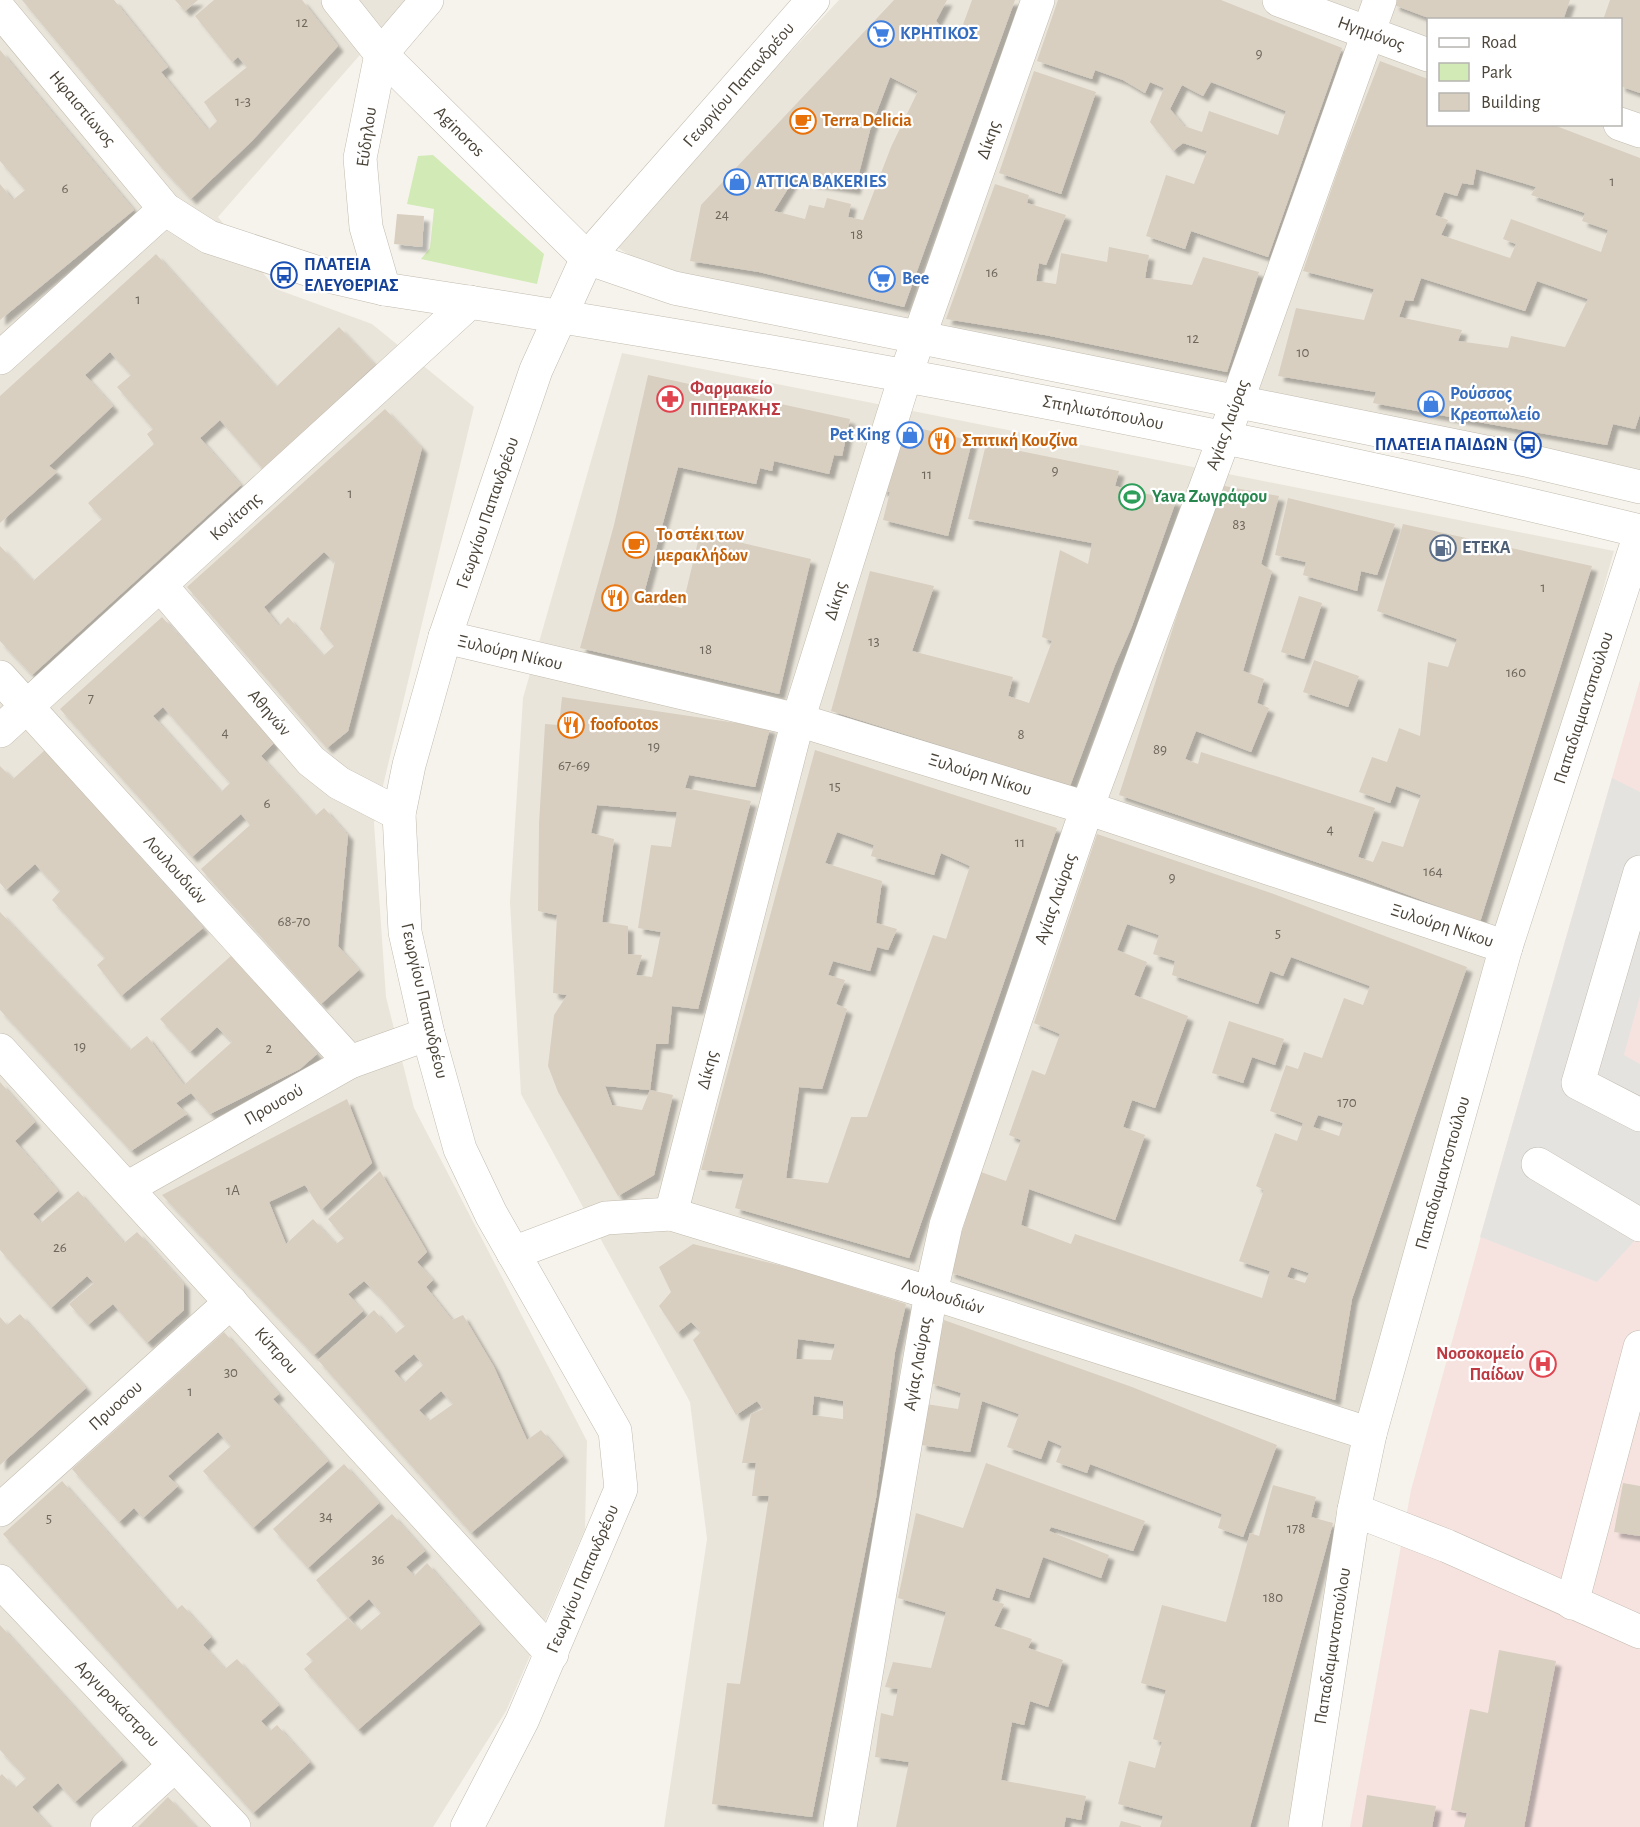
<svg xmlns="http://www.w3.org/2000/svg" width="1640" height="1827" font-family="'Alegreya Sans',sans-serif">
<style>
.residential{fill:#eae5da;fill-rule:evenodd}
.medical{fill:#f6e3e0}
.green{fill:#d2eab5}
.parking{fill:#e5e3e0}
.building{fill:#d8cfc1;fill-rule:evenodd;filter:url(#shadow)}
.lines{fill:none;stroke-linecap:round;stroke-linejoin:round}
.minor-casing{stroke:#c2bbae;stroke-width:34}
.minor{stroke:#fff;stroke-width:33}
.labels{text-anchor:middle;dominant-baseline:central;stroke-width:4.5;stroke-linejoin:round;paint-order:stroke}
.number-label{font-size:15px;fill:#6e675b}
.shop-label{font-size:18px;font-weight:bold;fill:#366cbe;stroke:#fff;text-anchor:start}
.street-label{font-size:18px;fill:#4b4439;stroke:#fff}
.food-label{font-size:18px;font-weight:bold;fill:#c56008;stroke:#fff;text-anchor:start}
.transit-label{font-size:18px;font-weight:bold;fill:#164399;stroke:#fff;text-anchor:start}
.health-label{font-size:18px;font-weight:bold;fill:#be3a42;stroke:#fff;text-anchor:start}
.leisure-label{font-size:18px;font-weight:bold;fill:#27864d;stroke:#fff;text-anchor:start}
.service-label{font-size:18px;font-weight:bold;fill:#4e5e75;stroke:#fff;text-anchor:start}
</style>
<defs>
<filter id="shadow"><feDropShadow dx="5.5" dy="5.5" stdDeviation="1.5" flood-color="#0004"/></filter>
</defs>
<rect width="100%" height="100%" fill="#f6f3ec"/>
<!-- residential -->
<g class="residential">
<path d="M0 0H408L218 217 276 289 372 324 474 407 374 823 386 997 414 1108 587 1441 585 1529 506 1711 433 1827H0Z"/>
<path d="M839 0H1640V471L667 279 612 244ZM1428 20H1620V124H1428Z"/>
<path d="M622 353 1614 551 1357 1448 1288 1827H664L707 1539 690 1402 521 1094 510 902 523 698Z"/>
</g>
<!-- medical -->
<path class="medical" d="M1640 680V1827H1350L1411 1490 1497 1178Z"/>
<!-- green -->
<path class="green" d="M433 155 544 254 537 284 421 259 430 248 434 209 407 204 418 156Z"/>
<!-- parking -->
<path class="parking" d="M1612 778 1640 792V996L1624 1055 1640 1064V1235L1597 1282 1480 1237Z"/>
<!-- building -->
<g class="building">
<path d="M22 0H114L168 67 161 72 208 130 217 121 204 102 247 67 238 57 232 62 195 16 214 0H302L338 46 252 141 191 199 162 168Z"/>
<path d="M175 0H198L185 11Z"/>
<path d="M894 0H947L936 21 945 32 958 38 972 0H1015L904 307 759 272 690 261 701 205ZM890 77 918 91 891 147 863 220 848 217 851 204 827 198 824 208 809 205 805 219 774 211 797 174 803 181 855 189 870 130Z"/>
<path d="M1058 0H1221L1342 48 1268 257 1191 231 1185 249 1146 236 1166 175 1194 184 1207 151 1183 143 1173 151 1150 122 1164 88 1150 82 1145 93 1123 80 1095 70 1092 79 1037 61ZM1211 82 1286 111 1278 135 1209 111 1202 132 1184 126 1170 109 1182 85 1203 96Z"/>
<path d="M1395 0H1570L1563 20H1434L1394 5Z"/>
<path d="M1610 0H1640V93L1620 86V20H1603Z"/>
<path d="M0 50 134 210 0 320V184L13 200 25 190 0 161Z"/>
<path d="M1380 61 1428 79V124H1551L1640 158V414L1635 429 1613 424 1607 445 1373 403 1376 392 1278 376 1296 308 1364 320 1374 289 1303 271 1343 156ZM1476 169 1536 187 1531 195 1585 213 1582 221 1608 230 1601 252 1511 219 1503 239 1516 244 1510 258 1441 235 1448 220 1435 215 1444 192 1457 196 1462 183 1473 185ZM1421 278 1525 311 1537 281 1588 299 1565 347 1511 336 1508 348 1458 341 1462 330 1399 317 1405 300 1413 301Z"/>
<path d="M1034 71 1096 92 1061 194 999 173Z"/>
<path d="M995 184 1029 195 1027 203 1066 215 1046 265 1039 263 1036 281 1056 284 1061 253 1107 262 1109 247 1149 255 1145 278 1192 285 1203 257 1259 272 1227 372 1045 335 946 319Z"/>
<path d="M397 214 424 216 422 247 394 244Z"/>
<path d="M156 254 276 387 339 327 375 365 263 469 220 420 200 438 241 485 32 675 0 641V546L33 581 102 519 88 503 154 444 147 434 153 429 117 387 131 375 110 352 85 375 113 406 49 466 57 472 0 523V396Z"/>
<path d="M648 375 850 419 842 456 834 455 829 474 774 461 772 471 760 468 756 484 678 467 644 593 654 596 651 601 682 608 700 533 811 559 779 694 580 648 614 525Z"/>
<path d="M385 409 422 448 348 731 327 748 187 587ZM324 552 335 562 320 629 334 646 323 656 288 617 279 626 264 607Z"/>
<path d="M898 423 972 441 948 536 883 520 890 492 881 490Z"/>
<path d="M986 444 1119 471 1115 486 1176 501 1132 626 1115 665 1070 786 831 711 870 571 934 586 912 651 1013 677 1008 696 1029 703 1052 641 1042 637 1060 550 1088 564 1092 543 968 519Z"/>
<path d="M1219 485 1279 496 1261 564 1272 571 1243 671 1264 679 1257 703 1269 708 1251 752 1196 731 1185 759 1198 764 1201 752 1375 808 1358 857 1373 862 1382 841 1403 847 1421 795 1396 786 1390 803 1359 792 1372 757 1387 762 1399 728 1420 736 1428 662 1448 667 1457 639 1377 611 1403 524 1592 566 1480 922 1366 879 1119 795Z"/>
<path d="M1288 498 1395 524 1377 575 1361 571 1357 591 1303 575 1306 562 1275 555Z"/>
<path d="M1299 596 1322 603 1304 659 1281 652Z"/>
<path d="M162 617 274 743 261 756 315 816 324 808 348 835 338 946 359 970 321 1004 201 869 250 825 241 814 192 857 60 709ZM163 707 230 783 221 792 153 716Z"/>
<path d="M1314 660 1359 676 1348 707 1303 692Z"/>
<path d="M562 697 770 728 755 787 689 775 685 788 751 801 698 1009 672 1006 668 1044H656L650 1090 673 1095 654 1175 618 1196 558 1092 548 1066 554 1015 567 995 553 993 557 915 538 911 539 823 545 724 559 725ZM597 805 677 812 671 847 651 845 638 928 661 932 652 977 636 975 642 955 628 954V926L602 922 614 839 591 833ZM605 1086 650 1090 642 1110 612 1105Z"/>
<path d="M45 750 203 928 121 996 97 965 105 958 52 900 60 891 35 864 6 890 0 883V766L13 779Z"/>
<path d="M815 750 1057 828 909 1258 735 1208 744 1174 701 1170ZM837 832 874 845 871 856 934 875 941 853 970 866 946 939 933 935 867 1117H851L828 1183 786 1178 799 1087 822 1089 847 1009 836 1004 845 980 828 975 833 961 870 971 877 947 888 950 897 929 876 923 882 881 825 863Z"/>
<path d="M1097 834 1271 893 1467 967 1352 1299 1335 1400 949 1272 981 1172 1006 1181 1021 1140 1009 1135 1032 1070 1045 1075 1060 1034 1034 1023ZM1127 924 1159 935 1153 954 1175 961 1172 975 1258 1004 1270 971 1283 976 1291 957 1370 986 1363 1005 1344 998 1322 1058 1304 1052 1298 1069 1286 1065 1270 1111 1303 1123 1297 1141 1275 1133 1256 1186 1264 1190 1239 1261 1270 1271 1262 1298 1075 1234 1071 1244 1021 1225 1029 1189 1115 1220 1145 1135 1123 1127 1132 1100 1155 1108 1188 1016 1134 995 1147 962 1117 950ZM1318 1115 1343 1123 1339 1136 1313 1127ZM1291 1267 1309 1273 1305 1283 1287 1277Z"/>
<path d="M0 912 130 1050 147 1036 184 1085 232 1042 217 1027 190 1052 160 1019 232 955 317 1054 300 1069 210 1114 191 1093 176 1103 187 1114 131 1151 0 1010Z"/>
<path d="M1229 1021 1284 1039 1275 1065 1252 1057 1243 1083 1212 1073Z"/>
<path d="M0 1082 35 1122 15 1141 58 1191 33 1214 41 1223 78 1191 124 1243 137 1232 184 1284V1310L147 1343 113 1304 88 1325 69 1304 94 1283 87 1276 51 1308 0 1250Z"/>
<path d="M347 1099 372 1163 321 1210 305 1185 269 1202 286 1244 313 1219 336 1244 344 1238 328 1219 380 1171 427 1252 417 1262 433 1280 426 1287 452 1320 463 1315 494 1367 527 1440 541 1430 563 1456 471 1533 318 1360 374 1310 395 1334 405 1326 378 1295 364 1281 348 1294 363 1311 314 1355 162 1195ZM414 1354 423 1365 404 1383 394 1371ZM441 1391 453 1404 429 1421 419 1410Z"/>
<path d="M693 1244 799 1270 906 1304 895 1352 876 1498 812 1817 712 1804 727 1683 740 1684 769 1496H752L756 1463H742L751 1414 763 1409 757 1401 736 1415 693 1340 701 1332 691 1322 677 1333 659 1306 671 1292 659 1267ZM798 1339 835 1344 831 1360 796 1359ZM814 1396 843 1401V1419L812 1415Z"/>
<path d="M20 1314 86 1388 0 1465V1317L7 1325Z"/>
<path d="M944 1320 1132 1387 1277 1445 1243 1537 1218 1528 1222 1514 1090 1464 1087 1473 1056 1462 1062 1446 1048 1440 1041 1459 1007 1447 1019 1414 982 1401 970 1452 921 1445 926 1404 958 1409 961 1393 930 1383Z"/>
<path d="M224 1332 279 1394 273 1399 328 1461 253 1528 203 1471 231 1446 218 1432 168 1476 178 1486 143 1518 134 1508 119 1522 72 1469Z"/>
<path d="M986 1463 1145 1521 1133 1551 1051 1527 1049 1531 1109 1555 1101 1578 1043 1557 1029 1598 996 1588 992 1600 1004 1604 994 1626 1032 1639 1028 1648 1063 1660 1048 1707 1030 1701 1024 1725 1012 1722 1001 1780 1086 1796 1081 1820 1066 1817 1064 1827H896L909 1762 875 1757 881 1713 893 1716 898 1689 885 1687 893 1662 931 1668 946 1612 898 1598 916 1513 963 1528Z"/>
<path d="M344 1464 379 1503 308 1568 273 1529Z"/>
<path d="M62 1481 176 1610 182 1605 211 1637 203 1645 225 1669 237 1659 279 1705 261 1721 270 1731 277 1725 310 1762 253 1813 3 1534Z"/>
<path d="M1623 1483 1640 1486V1536L1614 1532Z"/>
<path d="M1273 1485 1316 1497 1311 1517 1333 1523 1250 1827H1160L1163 1816 1118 1804 1129 1761 1155 1768 1162 1742 1153 1739 1166 1690 1141 1683 1162 1605 1226 1622 1250 1533 1259 1536Z"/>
<path d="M392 1514 425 1551 406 1567 414 1576 427 1563 480 1624 358 1730 304 1669 313 1661 306 1654 348 1618 316 1580ZM369 1599 381 1613 360 1631 348 1618Z"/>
<path d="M0 1625 122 1760 75 1802 58 1783 32 1807 50 1827H0V1776L2 1774 15 1788 26 1778 0 1750Z"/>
<path d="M1499 1650 1556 1661 1524 1827H1464L1467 1813 1451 1810 1470 1709 1488 1713Z"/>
<path d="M1367 1795 1436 1806 1432 1827H1362Z"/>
<path d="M168 1797 196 1827H138Z"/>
<path d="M1121 1821 1141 1826V1827H1119Z"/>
</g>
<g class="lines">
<!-- minor casing -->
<g class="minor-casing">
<g id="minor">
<path d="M338 0 381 54 587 258 674 288 1526 460 1640 487"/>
<path d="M1279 0 1428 55"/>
<path d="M0 10 165 209 209 237 328 276 384 289C806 353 1226 430 1640 531"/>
<path d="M1620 124 1640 131"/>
<path d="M384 289 366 227 360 158 381 54 427 0"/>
<path d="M0 358 165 209"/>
<path d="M161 586 311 761 339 783 399 814"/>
<path d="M445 637 798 720 1087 808 1506 947"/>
<path d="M0 677 350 1062"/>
<path d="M0 731 470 302"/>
<path d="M1640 872 1578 1083 1640 1115"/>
<path d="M0 1050 552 1654"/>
<path d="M1538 1164 1640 1225"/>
<path d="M127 1188 350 1062 428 1034"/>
<path d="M671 1214 798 720 906 374 1038 0"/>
<path d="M513 1253 606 1218 671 1214 931 1293 1370 1434"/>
<path d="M0 1510 231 1302"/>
<path d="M1354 1510 1447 1546 1640 1632"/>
<path d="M0 1581 234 1827"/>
<path d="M1572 1603 1640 1347"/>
<path d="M107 1827 175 1765"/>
<path d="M467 1827 522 1721 621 1489 615 1431 491 1214 460 1149 428 1034 405 932 399 814 409 765 445 637 536 370 587 258 813 0"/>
<path d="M840 1827 931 1293 946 1225 1087 808 1224 438 1380 0"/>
<path d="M1305 1827 1354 1510 1370 1434 1506 947 1640 534"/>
</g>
</g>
<!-- minor -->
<use href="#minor" class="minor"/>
</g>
<!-- icons -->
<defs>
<g id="supermarket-ring" transform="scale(1.35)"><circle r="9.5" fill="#fff" stroke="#3f7fe0" stroke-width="1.5"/><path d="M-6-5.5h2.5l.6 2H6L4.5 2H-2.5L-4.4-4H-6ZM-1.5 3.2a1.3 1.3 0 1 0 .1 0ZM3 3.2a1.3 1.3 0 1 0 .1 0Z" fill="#3f7fe0"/></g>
<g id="cafe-ring" transform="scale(1.35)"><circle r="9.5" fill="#fff" stroke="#e8710a" stroke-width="1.5"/><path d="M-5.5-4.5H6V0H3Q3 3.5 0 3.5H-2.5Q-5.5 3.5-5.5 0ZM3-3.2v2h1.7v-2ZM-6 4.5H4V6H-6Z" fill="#e8710a"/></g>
<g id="shop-ring" transform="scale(1.35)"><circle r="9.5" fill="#fff" stroke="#3f7fe0" stroke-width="1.5"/><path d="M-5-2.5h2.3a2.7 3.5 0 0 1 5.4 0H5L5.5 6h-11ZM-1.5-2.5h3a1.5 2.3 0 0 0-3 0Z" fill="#3f7fe0"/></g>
<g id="bus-ring" transform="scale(1.35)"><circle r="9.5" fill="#fff" stroke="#1a4fb4" stroke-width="1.5"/><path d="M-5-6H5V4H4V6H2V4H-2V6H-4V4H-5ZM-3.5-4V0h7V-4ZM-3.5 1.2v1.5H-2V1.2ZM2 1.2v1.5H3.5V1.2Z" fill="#1a4fb4"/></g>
<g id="pharmacy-ring" transform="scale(1.35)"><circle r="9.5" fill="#fff" stroke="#e0444e" stroke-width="1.5"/><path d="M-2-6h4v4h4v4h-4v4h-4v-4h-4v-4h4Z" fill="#e0444e"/></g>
<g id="restaurant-ring" transform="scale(1.35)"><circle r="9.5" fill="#fff" stroke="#e8710a" stroke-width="1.5"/><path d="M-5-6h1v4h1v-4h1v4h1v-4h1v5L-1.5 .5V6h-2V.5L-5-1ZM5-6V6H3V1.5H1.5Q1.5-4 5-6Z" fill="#e8710a"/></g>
<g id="stadium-ring" transform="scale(1.35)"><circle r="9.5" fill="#fff" stroke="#2e9e5b" stroke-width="1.5"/><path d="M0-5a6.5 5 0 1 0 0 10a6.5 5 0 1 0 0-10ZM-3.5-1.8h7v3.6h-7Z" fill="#2e9e5b"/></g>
<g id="fuel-ring" transform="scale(1.35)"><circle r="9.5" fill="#fff" stroke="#5c6f8a" stroke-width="1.5"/><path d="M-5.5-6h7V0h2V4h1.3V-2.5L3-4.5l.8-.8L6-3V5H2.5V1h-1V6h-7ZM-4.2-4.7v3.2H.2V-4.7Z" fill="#5c6f8a"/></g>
<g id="hospital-ring" transform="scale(1.35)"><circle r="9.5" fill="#fff" stroke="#e0444e" stroke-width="1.5"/><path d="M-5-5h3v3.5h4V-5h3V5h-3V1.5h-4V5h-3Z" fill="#e0444e"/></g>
</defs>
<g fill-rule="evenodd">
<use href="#supermarket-ring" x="881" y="34"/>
<use href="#cafe-ring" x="803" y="121"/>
<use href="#shop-ring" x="737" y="182"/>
<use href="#bus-ring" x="284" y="275"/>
<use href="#supermarket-ring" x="882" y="279"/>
<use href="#pharmacy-ring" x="670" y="399"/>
<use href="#shop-ring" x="1431" y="404"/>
<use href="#shop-ring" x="910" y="435"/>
<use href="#restaurant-ring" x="942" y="441"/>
<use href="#bus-ring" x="1528" y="445"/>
<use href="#stadium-ring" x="1132" y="497"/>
<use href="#cafe-ring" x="636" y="545"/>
<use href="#fuel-ring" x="1443" y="548"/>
<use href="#restaurant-ring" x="615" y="598"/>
<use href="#restaurant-ring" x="571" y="725"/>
<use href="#hospital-ring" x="1543" y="1364"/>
</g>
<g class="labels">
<!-- number labels -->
<g class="number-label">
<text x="302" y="22">12</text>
<text x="1259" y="53">9</text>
<text x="243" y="101">1-3</text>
<text x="1612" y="181">1</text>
<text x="65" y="188">6</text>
<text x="722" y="214">24</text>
<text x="857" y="234">18</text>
<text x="992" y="272">16</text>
<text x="138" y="299">1</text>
<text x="1193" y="338">12</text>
<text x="1303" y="352">10</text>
<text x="1055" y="470">9</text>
<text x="927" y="474">11</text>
<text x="350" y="493">1</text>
<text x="1239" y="524">83</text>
<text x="1543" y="587">1</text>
<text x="874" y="641">13</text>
<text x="706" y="649">18</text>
<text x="1516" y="672">160</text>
<text x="91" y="698">7</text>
<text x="225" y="732">4</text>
<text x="1021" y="734">8</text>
<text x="654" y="746">19</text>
<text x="1160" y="749">89</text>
<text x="574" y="765">67-69</text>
<text x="835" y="786">15</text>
<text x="267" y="803">6</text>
<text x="1330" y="829">4</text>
<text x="1020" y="842">11</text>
<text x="1433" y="871">164</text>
<text x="1172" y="877">9</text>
<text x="294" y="921">68-70</text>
<text x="1278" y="933">5</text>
<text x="80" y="1046">19</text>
<text x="269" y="1048">2</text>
<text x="1347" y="1102">170</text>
<text x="233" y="1190">1Α</text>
<text x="60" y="1247">26</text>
<text x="231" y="1372">30</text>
<text x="190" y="1391">1</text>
<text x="326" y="1516">34</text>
<text x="49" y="1518">5</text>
<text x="1296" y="1528">178</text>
<text x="378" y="1559">36</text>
<text x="1273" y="1597">180</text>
</g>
<!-- shop labels -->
<g class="shop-label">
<text x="900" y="34">ΚΡΗΤΙΚΟΣ</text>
<text x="756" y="182">ATTICA BAKERIES</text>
<text x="902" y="279">Bee</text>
<text x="1450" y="394">Ρούσσος<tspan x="1450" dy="21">Κρεοπωλείο</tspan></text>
<text x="890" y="435" text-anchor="end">Pet King</text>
</g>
<!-- street labels -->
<g class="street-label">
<text transform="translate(1371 34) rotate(20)">Ηγημόνος</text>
<text transform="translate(739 85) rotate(-49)">Γεωργίου Παπανδρέου</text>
<text transform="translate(82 109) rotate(50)">Ηφαιστίωνος</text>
<text transform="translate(459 132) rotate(45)">Aginoros</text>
<text transform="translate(367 137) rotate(-82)">Εύδηλου</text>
<text transform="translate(989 140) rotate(-71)">Δίκης</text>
<text transform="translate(1103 413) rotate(11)">Σπηλιωτόπουλου</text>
<text transform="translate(1228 425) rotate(-70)">Αγίας Λαύρας</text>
<text transform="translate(488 513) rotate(-71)">Γεωργίου Παπανδρέου</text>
<text transform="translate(236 517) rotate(-42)">Κονίτσης</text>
<text transform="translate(836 601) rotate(-73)">Δίκης</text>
<text transform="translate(510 653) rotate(13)">Ξυλούρη Νίκου</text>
<text transform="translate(1584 708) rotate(-72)">Παπαδιαμαντοπούλου</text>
<text transform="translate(269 713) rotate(49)">Αθηνών</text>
<text transform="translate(980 775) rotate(17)">Ξυλούρη Νίκου</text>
<text transform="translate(175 870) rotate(48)">Λουλουδιών</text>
<text transform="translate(1056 899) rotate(-71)">Αγίας Λαύρας</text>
<text transform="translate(1442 926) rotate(18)">Ξυλούρη Νίκου</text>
<text transform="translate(424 1001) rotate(77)">Γεωργίου Παπανδρέου</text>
<text transform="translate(708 1070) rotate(-76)">Δίκης</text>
<text transform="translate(274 1105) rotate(-30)">Προυσού</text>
<text transform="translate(1443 1173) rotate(-74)">Παπαδιαμαντοπούλου</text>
<text transform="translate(943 1297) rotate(17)">Λουλουδιών</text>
<text transform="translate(276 1351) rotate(48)">Κύπρου</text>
<text transform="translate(918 1364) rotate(-80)">Αγίας Λαύρας</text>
<text transform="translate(116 1406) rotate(-42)">Πρυοσου</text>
<text transform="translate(583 1579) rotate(-67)">Γεωργίου Παπανδρέου</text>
<text transform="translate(1333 1646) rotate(-81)">Παπαδιαμαντοπούλου</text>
<text transform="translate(117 1704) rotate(46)">Αργυροκάστρου</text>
</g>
<!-- food labels -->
<g class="food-label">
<text x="822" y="121">Terra Delicia</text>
<text x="962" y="441">Σπιτική Κουζίνα</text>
<text x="656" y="535">Το στέκι των<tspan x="656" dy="21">μερακλήδων</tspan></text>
<text x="634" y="598">Garden</text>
<text x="590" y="725">foofootos</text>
</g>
<!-- transit labels -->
<g class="transit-label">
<text x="304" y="265">ΠΛΑΤΕΙΑ<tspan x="304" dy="21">ΕΛΕΥΘΕΡΙΑΣ</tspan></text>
<text x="1508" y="445" text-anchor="end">ΠΛΑΤΕΙΑ ΠΑΙΔΩΝ</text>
</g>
<!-- health labels -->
<g class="health-label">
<text x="690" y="389">Φαρμακείο<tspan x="690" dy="21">ΠΙΠΕΡΑΚΗΣ</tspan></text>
<text x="1524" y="1354" text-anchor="end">Νοσοκομείο<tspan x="1524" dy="21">Παίδων</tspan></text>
</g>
<!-- leisure labels -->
<g class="leisure-label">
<text x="1152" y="497">Yava Ζωγράφου</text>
</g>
<!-- service labels -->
<g class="service-label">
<text x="1462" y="548">ΕΤΕΚΑ</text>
</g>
</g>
<!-- legend -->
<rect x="1427" y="18" width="195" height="108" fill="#ffffff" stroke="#b7b4b0" stroke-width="1.5"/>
<rect x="1439" y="38" width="30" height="9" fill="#ffffff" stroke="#b7b4b0" stroke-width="1.5"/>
<text x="1481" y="48" font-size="18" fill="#4b4439">Road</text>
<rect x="1439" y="63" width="30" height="18" fill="#d2eab5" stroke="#b7b4b0" stroke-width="1.5"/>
<text x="1481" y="78" font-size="18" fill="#4b4439">Park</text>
<rect x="1439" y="93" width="30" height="18" fill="#d8cfc1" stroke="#b7b4b0" stroke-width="1.5"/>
<text x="1481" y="108" font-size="18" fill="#4b4439">Building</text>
</svg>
